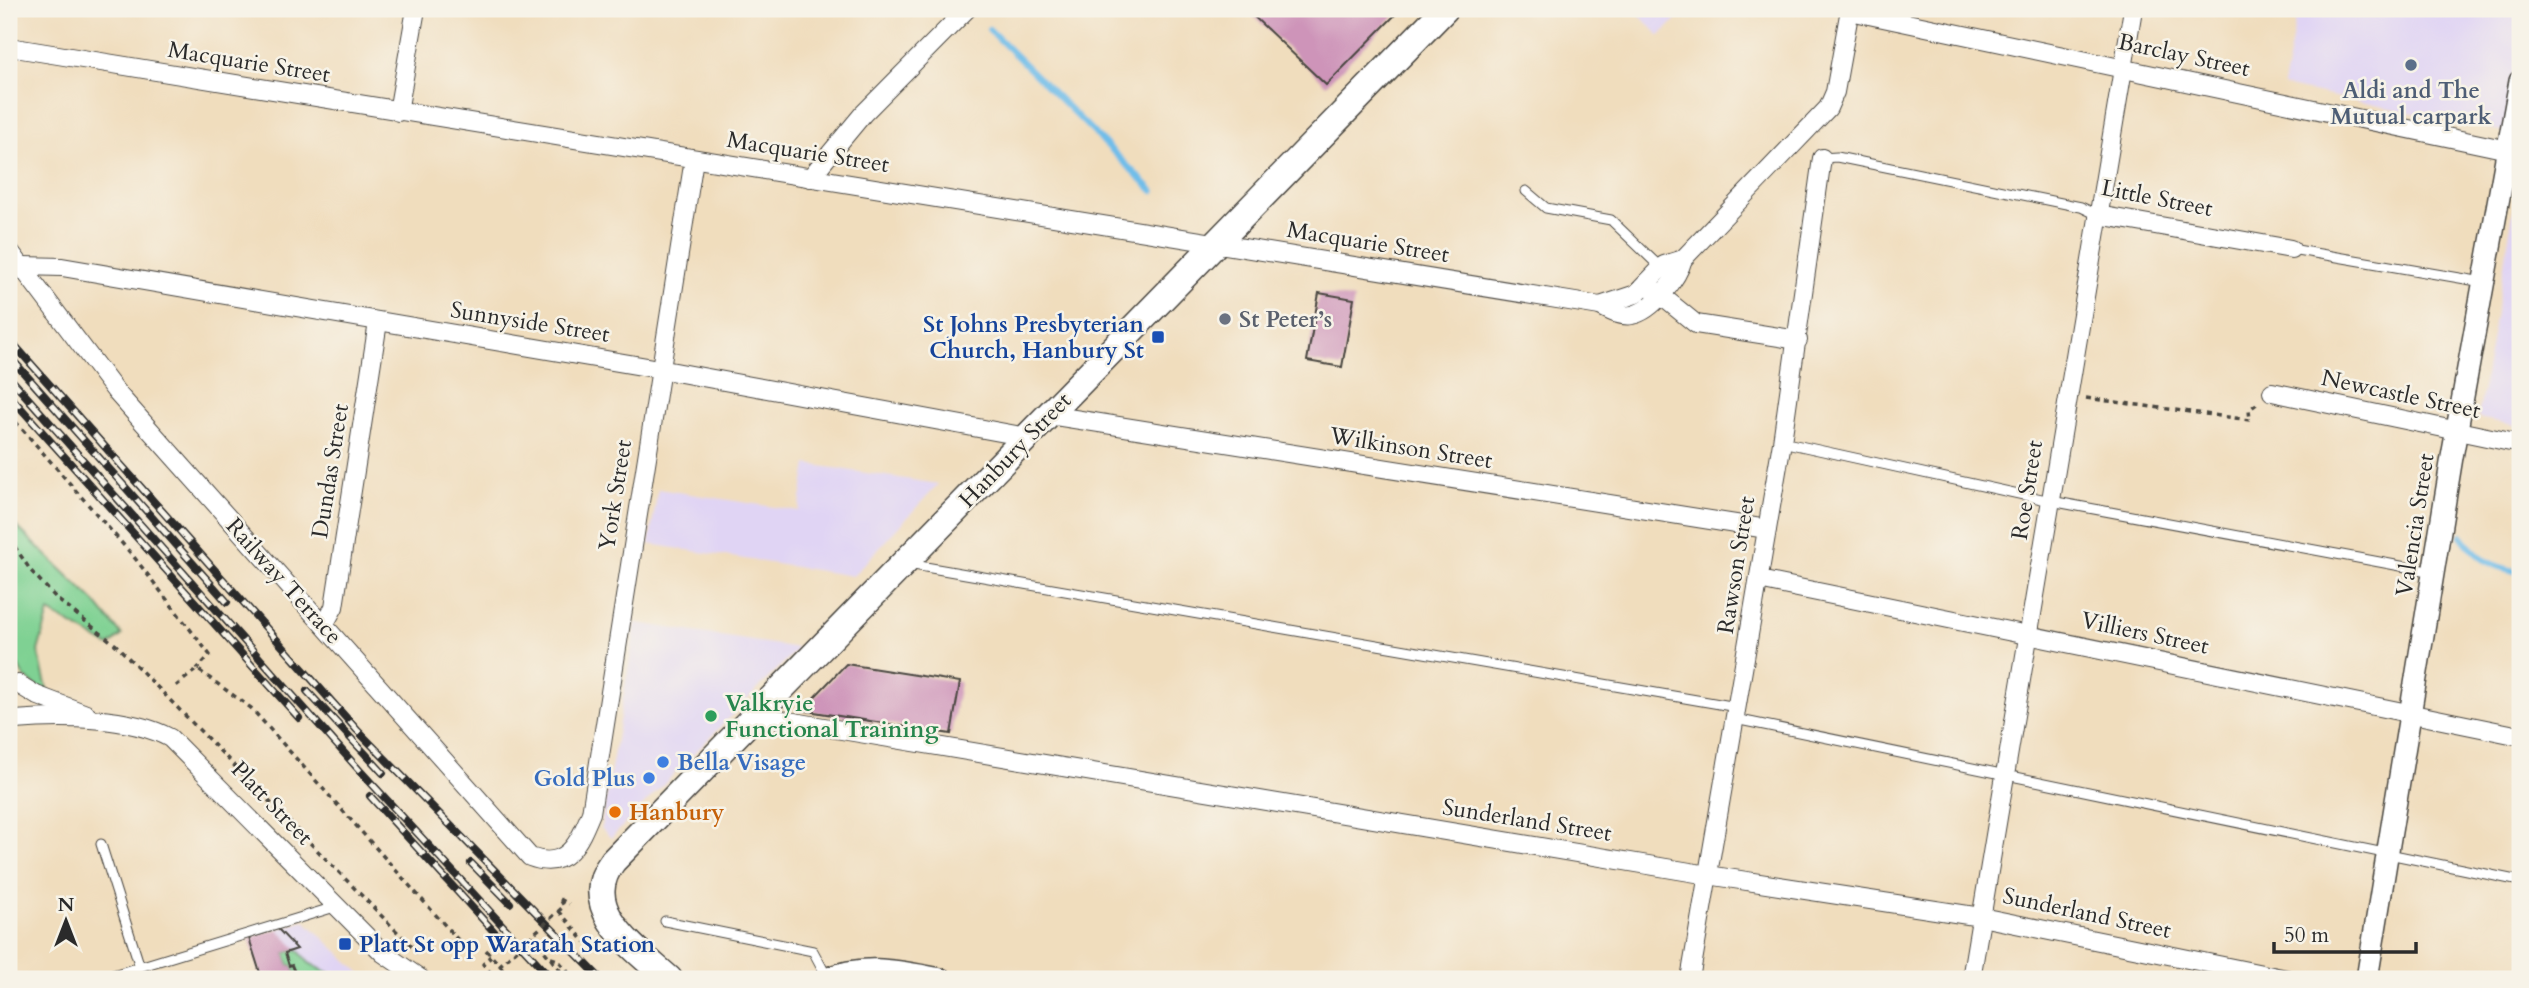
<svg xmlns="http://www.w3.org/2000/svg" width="2529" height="988" font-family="Cardo,serif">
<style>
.built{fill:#e0d4f4}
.green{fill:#7fd193;stroke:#557e5f;stroke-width:2}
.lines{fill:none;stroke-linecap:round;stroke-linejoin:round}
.stream{stroke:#6fbde9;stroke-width:6}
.building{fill:#ce94b9}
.service-casing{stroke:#494641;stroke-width:11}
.minor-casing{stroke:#494641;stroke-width:20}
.tertiary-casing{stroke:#494641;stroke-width:24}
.primary-casing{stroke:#494641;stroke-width:29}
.path{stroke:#494641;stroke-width:3.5;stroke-dasharray:5 5;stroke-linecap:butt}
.service{stroke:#fff;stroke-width:9}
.minor{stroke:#fff;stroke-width:18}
.tertiary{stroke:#fff;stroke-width:21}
.primary{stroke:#fff;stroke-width:26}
.rail-casing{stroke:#2b2b2b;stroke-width:8}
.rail{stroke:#f7f3e8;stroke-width:5;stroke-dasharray:16;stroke-linecap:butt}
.path-bridge{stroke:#494641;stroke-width:3.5;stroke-dasharray:5 5;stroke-linecap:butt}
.service-dot{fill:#5c6f8a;stroke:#f7f3e8;stroke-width:2.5}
.worship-dot{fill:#6b7280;stroke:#f7f3e8;stroke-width:2.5}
.transit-dot{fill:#1a4fb4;stroke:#f7f3e8;stroke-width:2.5}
.leisure-dot{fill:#2e9e5b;stroke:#f7f3e8;stroke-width:2.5}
.shop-dot{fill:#3f7fe0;stroke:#f7f3e8;stroke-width:2.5}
.food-dot{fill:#e8710a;stroke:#f7f3e8;stroke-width:2.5}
.labels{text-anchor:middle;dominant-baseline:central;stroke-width:5;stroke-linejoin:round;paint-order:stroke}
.street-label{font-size:23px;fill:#2b2b2b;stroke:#f7f3e8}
.service-label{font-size:23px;font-weight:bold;fill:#4e5e75;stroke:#f7f3e8}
.worship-label{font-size:23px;font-weight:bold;fill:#5b616d;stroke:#f7f3e8;text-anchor:start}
.transit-label{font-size:23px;font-weight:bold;fill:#164399;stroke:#f7f3e8;text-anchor:end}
.leisure-label{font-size:23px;font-weight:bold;fill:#27864d;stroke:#f7f3e8;text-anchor:start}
.shop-label{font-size:23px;font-weight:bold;fill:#366cbe;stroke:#f7f3e8;text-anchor:start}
.food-label{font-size:23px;font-weight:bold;fill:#c56008;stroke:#f7f3e8;text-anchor:start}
</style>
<rect width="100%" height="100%" fill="#f7f3e8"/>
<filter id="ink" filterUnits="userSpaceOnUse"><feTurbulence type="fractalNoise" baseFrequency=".0143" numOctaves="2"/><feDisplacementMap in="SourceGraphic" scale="14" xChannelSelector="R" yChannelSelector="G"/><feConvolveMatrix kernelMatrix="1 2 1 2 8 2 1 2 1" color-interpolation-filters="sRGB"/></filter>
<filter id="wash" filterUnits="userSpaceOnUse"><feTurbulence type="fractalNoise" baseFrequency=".00686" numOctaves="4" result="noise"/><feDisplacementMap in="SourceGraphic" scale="28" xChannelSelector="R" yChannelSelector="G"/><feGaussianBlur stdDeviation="1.57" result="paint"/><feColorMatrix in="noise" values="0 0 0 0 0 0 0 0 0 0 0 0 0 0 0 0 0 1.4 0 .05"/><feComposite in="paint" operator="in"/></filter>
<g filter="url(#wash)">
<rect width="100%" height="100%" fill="#f0ddbd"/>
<!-- built -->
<g class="built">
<path d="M1633 9H1686L1660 36Z"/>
<path d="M2298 9H2520V135L2283 86Z"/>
<path d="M2520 172V426L2478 418Z"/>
<path d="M807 464 938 484 853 576 649 544 658 489 799 511Z"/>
<path d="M636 623 798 648 611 838 601 828Z"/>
<path d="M305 921 367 979H262L249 938Z"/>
</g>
<!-- green -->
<g class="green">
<path d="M9 519 95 602 122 635 109 646 49 612 38 651 48 693 25 678 10 651Z"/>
<path d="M297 949 309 963 340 979H301L300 974 296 975 292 965 289 966 285 953Z"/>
</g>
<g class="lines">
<!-- stream -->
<g class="stream">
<path d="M989 29 1153 191"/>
<path d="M2461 536C2480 561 2490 566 2520 572"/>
</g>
</g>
<g id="blocks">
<!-- building -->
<g class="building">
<path d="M1246 9H1401L1326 85Z"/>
<path d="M1319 293 1354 299 1342 367 1307 361Z"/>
<path d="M846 664 960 682 951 734 802 710Z"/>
<path d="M278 929 297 949 285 953 289 966 292 965 296 975 300 974 301 979H262L249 938Z"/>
</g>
</g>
</g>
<g filter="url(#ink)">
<use href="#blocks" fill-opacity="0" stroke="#494641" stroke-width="2"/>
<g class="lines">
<!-- service casing -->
<g class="service-casing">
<g id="service">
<path d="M1822 158 1837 157 2081 207 2098 215"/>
<path d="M1526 191 1546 208 1611 220 1661 268"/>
<path d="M2291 249 2483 282"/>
<path d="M1782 442 2051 501 2433 572"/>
<path d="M908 564 1737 707"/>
<path d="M1735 719 2520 881"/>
<path d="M101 844 140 967"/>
<path d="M665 921 813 951 827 977"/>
<path d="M100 979 338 906"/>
</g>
</g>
<!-- minor casing -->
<g class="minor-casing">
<g id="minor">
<path d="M1850 11 2508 150"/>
<path d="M9 47 1600 306C1610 311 1620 317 1632 315 1653 311 1678 278 1683 259"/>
<path d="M398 112 416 9"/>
<path d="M810 178 863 114 967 9"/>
<path d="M2098 215 2291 249"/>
<path d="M9 250 117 393 530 857C567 871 579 842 591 813L694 159"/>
<path d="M23 266 62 267 659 369 1027 437"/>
<path d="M1653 289 1696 324 1798 340"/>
<path d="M1600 306 1636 294 1664 265 1683 259 1828 108 1835 92 1850 9"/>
<path d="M2272 392 2520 444"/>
<path d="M1049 415 1767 529"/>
<path d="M1759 580 2520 736"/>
<path d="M324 625 334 607 378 322"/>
<path d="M18 684 36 695 86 714"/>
<path d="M758 716 1708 875 1981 917 2287 979"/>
<path d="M15 720C60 716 130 716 170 738L383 953 421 979"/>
<path d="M1690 979 1782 442 1822 158"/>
<path d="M1971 979 2133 9"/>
</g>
</g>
<!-- tertiary casing -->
<g class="tertiary-casing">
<g id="tertiary">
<path d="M826 979C864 962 902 972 941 979"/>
<path d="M2367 979 2452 457 2520 81"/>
</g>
</g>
<!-- primary casing -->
<g class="primary-casing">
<path id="primary" d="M669 979C637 950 576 909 613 861L1445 9"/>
</g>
<!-- path -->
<g class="path">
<path d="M2086 398 2250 420 2249 410 2259 402"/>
<path d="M9 414 134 557 210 655 197 669"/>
<path d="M9 538 31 571 58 600 116 645 418 953"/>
<path d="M176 686 197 669 251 708 459 941"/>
<path d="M560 899 569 904"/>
<path d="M559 911 585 942"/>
<path d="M532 936 567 979"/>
<path d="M486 950 512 979"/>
<path d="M488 956 490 958 483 964 496 979"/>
<path d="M551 958 558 960 574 979"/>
</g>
<!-- service -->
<use href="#service" class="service"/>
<!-- minor -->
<use href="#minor" class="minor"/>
<!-- tertiary -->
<use href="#tertiary" class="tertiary"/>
<!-- primary -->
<use href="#primary" class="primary"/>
<!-- rail casing -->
<g class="rail-casing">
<g id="rail">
<path d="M9 339 357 730 601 979"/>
<path d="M9 356 227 602"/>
<path d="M9 377 361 772 552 979"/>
<path d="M9 395 299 718"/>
<path d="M307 691 383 773"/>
<path d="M370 796 498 936"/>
<path d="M471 863 510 903"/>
</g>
</g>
<!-- rail -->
<use href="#rail" class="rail"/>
<!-- path-bridge -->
<path class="path-bridge" d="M499 966 564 906 560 899"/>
</g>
</g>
<!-- markers -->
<circle class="service-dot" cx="2411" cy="65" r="7"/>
<circle class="worship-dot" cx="1225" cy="319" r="7"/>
<g class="transit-dot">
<rect x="1151" y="330" width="14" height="14" rx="3.5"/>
<rect x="338" y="937" width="14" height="14" rx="3.5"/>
</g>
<circle class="leisure-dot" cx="711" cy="716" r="7"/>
<g class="shop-dot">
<circle cx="663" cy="762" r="7"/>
<circle cx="649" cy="778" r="7"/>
</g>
<circle class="food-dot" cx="615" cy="812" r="7"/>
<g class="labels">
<!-- street labels -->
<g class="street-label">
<text transform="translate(2184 55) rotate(12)">Barclay Street</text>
<text transform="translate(249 62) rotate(9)">Macquarie Street</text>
<text transform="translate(808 152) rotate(9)">Macquarie Street</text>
<text transform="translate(2157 198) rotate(11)">Little Street</text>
<text transform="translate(1368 242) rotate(9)">Macquarie Street</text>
<text transform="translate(530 322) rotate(9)">Sunnyside Street</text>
<text transform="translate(2401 394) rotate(12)">Newcastle Street</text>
<text transform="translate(1411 448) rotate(9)">Wilkinson Street</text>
<text transform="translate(1015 450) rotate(-46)">Hanbury Street</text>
<text transform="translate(330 471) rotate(-81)">Dundas Street</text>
<text transform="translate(2027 490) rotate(-81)">Roe Street</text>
<text transform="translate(615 495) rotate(-81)">York Street</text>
<text transform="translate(2415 525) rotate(-81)">Valencia Street</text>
<text transform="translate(1736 565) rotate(-81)">Rawson Street</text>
<text transform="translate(284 581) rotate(48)">Railway Terrace</text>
<text transform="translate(2145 633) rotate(12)">Villiers Street</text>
<text transform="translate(272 803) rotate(46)">Platt Street</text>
<text transform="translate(1527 820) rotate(9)">Sunderland Street</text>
<text transform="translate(2087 913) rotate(12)">Sunderland Street</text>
</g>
<!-- service labels -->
<g class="service-label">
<text x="2411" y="90">Aldi and The<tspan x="2411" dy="26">Mutual carpark</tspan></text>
</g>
<!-- worship labels -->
<g class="worship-label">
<text x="1239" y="319">St Peter’s</text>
</g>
<!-- transit labels -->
<g class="transit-label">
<text x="1144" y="324">St Johns Presbyterian<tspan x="1144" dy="26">Church, Hanbury St</tspan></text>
<text x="359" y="944" text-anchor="start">Platt St opp Waratah Station</text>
</g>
<!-- leisure labels -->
<g class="leisure-label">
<text x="725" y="703">Valkryie<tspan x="725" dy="26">Functional Training</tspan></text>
</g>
<!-- shop labels -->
<g class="shop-label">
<text x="677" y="762">Bella Visage</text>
<text x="635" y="778" text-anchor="end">Gold Plus</text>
</g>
<!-- food labels -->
<g class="food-label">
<text x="629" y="812">Hanbury</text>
</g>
</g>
<!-- margin -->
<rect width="2529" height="988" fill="none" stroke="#f7f3e8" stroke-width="35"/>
<!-- north arrow -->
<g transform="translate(66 921)" stroke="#f7f3e8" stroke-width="5" paint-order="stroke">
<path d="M0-5L12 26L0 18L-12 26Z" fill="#2b2b2b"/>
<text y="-10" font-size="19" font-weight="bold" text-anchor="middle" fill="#2b2b2b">N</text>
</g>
<!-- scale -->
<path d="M2274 942v10h142v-10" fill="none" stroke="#2b2b2b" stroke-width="3.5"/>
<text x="2284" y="942" font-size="21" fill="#2b2b2b" stroke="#f7f3e8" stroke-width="5" paint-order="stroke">50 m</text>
</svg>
